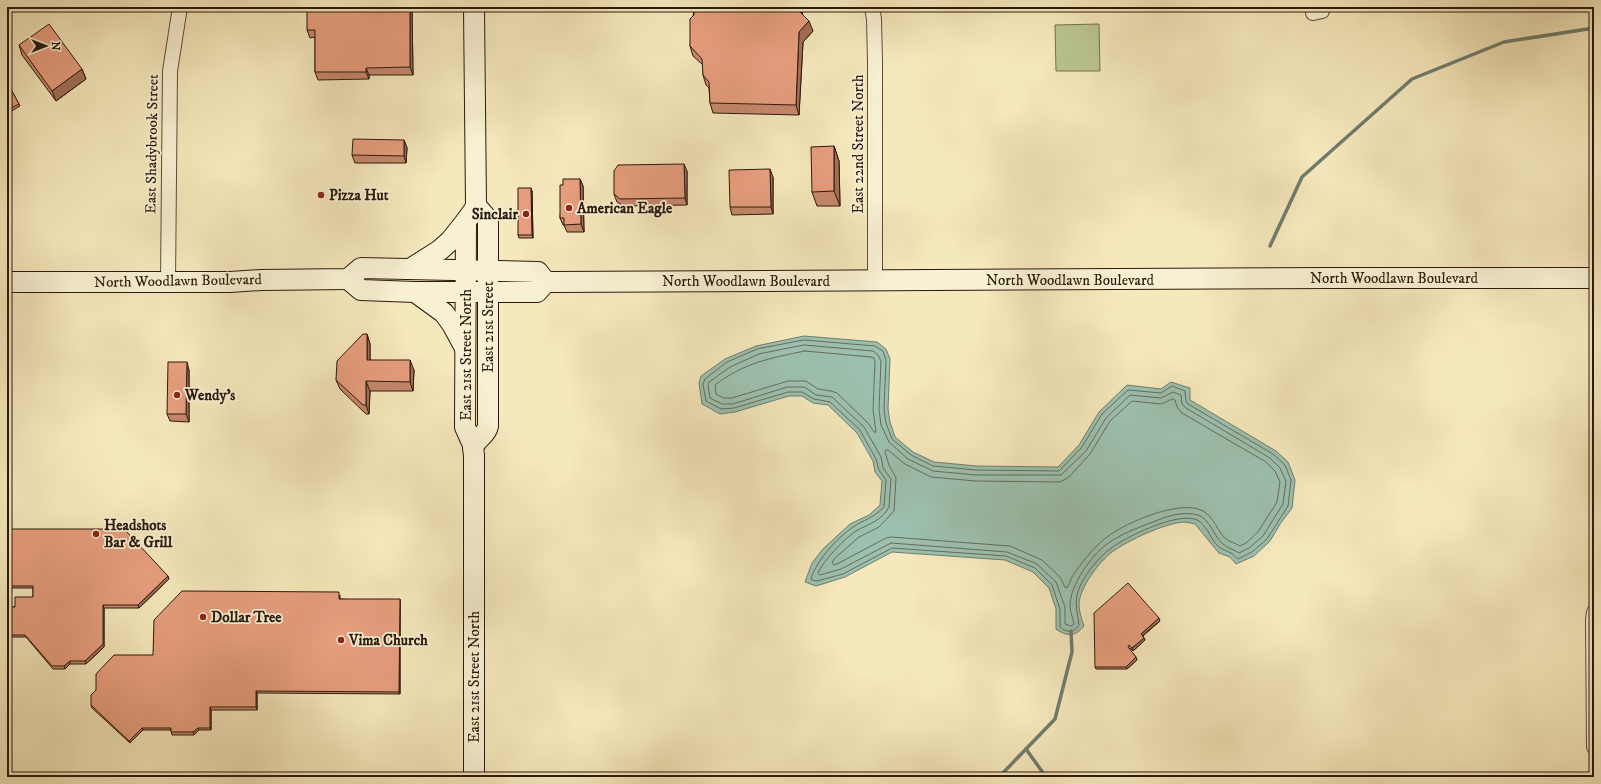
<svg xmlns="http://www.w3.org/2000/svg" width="1601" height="784" font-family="'IM FELL DW Pica',serif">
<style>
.green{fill:#bbc691;stroke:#73704f}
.water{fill:#9cc0ae;stroke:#6f7d6e}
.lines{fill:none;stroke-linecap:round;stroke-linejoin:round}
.shore{stroke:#646c5e;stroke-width:1}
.stream{stroke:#6f7d6e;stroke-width:3.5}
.street-casing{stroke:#5e4d39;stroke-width:16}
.secondary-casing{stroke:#2b190d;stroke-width:22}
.street{stroke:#f8f0d3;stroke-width:14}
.secondary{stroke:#f8f0d3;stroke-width:20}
.wall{fill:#c7886c;stroke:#2b190d}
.shaded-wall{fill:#a26f58;stroke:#2b190d}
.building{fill:#e79e7e;stroke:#2b190d}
.poi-dot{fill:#8f2418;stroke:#f8f0d3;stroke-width:1.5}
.labels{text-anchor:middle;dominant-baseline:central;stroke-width:3.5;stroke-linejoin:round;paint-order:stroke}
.street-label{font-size:15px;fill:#2b190d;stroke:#f8f0d3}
.poi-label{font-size:15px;font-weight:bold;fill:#2b190d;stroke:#f8f0d3;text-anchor:start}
</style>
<rect width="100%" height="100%" fill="#f5e8bc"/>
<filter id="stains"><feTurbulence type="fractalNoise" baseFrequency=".005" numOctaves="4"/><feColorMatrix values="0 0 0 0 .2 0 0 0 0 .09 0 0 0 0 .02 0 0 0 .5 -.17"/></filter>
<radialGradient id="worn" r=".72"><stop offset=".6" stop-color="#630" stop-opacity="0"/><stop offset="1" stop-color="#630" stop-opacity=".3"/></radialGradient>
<!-- green -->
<path class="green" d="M1099 24 1100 71H1056L1055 25Z"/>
<!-- water -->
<path class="water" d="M804 336 877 342 886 349 890 359 888 409 890 422 895 437 913 452 934 462 977 466 1058 467 1079 445 1099 412 1127 385 1161 389 1171 382 1190 388V400L1276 451 1288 462 1295 480 1292 508 1280 524 1270 541 1254 556 1236 564 1230 557 1219 553 1195 524C1191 523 1187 522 1183 522 1163 524 1129 540 1112 552 1099 562 1079 588 1079 605 1079 612 1082 620 1084 626 1075 637 1067 637 1056 629V609L1049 588 1033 572 1005 560 892 552 845 577 816 586 805 582 812 563 823 549 850 524 869 515 880 505 882 481 875 472 873 461 857 433 828 405 813 403 802 396H789L735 412 720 414 702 404 699 383 701 376 725 359 756 346Z"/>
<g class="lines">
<!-- shore -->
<g class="shore">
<path d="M804 340 875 346 883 351 886 360 884 409 886 423 892 439 911 455 933 466 976 470 1059 471 1082 447 1102 414 1128 390 1161 393 1172 386 1185 391 1186 401 1188 404 1273 454 1285 465 1291 480 1288 506 1267 539 1252 552 1238 559C1235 557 1234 555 1231 553 1225 550 1220 549 1216 544 1210 537 1206 524 1197 520 1179 511 1125 537 1110 549 1099 557 1087 572 1081 584 1073 599 1077 610 1079 625 1074 633 1067 633 1060 627V609L1052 585 1035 568 1006 556 892 548 843 574 817 581 812 580 811 578C818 559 836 539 853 527 865 519 872 519 884 507L886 480 879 470 876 459 860 430 830 402 814 399 802 392H788L734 408 721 409 706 401 703 384 705 379 727 362 757 349Z"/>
<path d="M804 345 873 351 878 355 881 361 879 409 881 425 889 442 908 459 933 471 976 475H1061L1086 451 1106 418 1130 395 1161 398 1173 392 1181 395 1182 404 1186 408 1270 458 1280 468 1286 481 1283 504 1263 536 1249 548 1239 553C1235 550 1227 548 1223 544 1214 537 1210 519 1198 515 1183 511 1167 516 1153 522 1137 528 1121 534 1107 544 1091 556 1070 585 1070 606 1070 612 1073 618 1074 624L1071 626 1065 624V607L1056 582 1037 564 1007 552 891 543 841 569 820 575 818 573C823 561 845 538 856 531 868 524 882 521 889 507L891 479 883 468 881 457 864 427 832 397 816 395 806 388 802 387H787L733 404H722L710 398 708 385 709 382 730 367 759 354Z"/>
<path d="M805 351 871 357 874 358 875 362 873 409 876 432H874L868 423 837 393 831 391 818 389 806 381H788L732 398H723L716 394 715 385C744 363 770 358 805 351Z"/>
<path d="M1173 399 1175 400 1177 407 1182 413 1266 462 1275 471 1280 482 1277 502 1258 532 1246 543 1240 546C1235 543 1230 542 1226 539 1217 531 1214 517 1203 511 1180 498 1118 525 1101 542 1090 552 1080 564 1072 577 1070 581 1069 585 1067 588L1065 587 1060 577 1042 560 1010 546 891 537 886 538 839 563 834 565 832 563 834 559 859 537 879 527 894 511 896 478 889 465 885 452 886 450H888L905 464 931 477 976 481 1060 482 1069 477 1090 454 1110 421 1132 401 1161 404Z"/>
</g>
<!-- stream -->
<g class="stream">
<path d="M1270 246 1302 177 1412 79 1504 42 1594 28"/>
<path d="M1026 749 1046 777"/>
<path d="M999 777 1055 719 1072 652 1071 631"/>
</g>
<!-- street casing -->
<g class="street-casing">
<g id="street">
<path d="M872 7 874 19 875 62V280"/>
<path d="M1313 13 1322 11 1323 7"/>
<path d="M168 282 170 71 180 7"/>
<path d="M1594 612 1593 620 1594 747"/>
</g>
</g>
<!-- secondary casing -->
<g class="secondary-casing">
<g id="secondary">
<path d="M474 7 476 205 474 210 466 221 465 427 473 445 474 456V777"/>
<path d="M410 269 440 250 450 241 466 221"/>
<path d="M348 279 361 290 415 292H537L546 282H551L1328 278H1594"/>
<path d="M7 282H230L261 280 348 279 361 268 538 272 546 282"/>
<path d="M415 292 444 313 452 324 465 348"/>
<path d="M473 448C476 438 486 436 488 426V221C486 215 479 211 476 205"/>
</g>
</g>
<!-- street -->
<use href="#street" class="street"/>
<!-- secondary -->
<use href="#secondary" class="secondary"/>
</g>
<!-- wall -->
<g class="wall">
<path d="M412 7 413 75H369V79L318 80 315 72V37L310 38 307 30Z"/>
<path d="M694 7H802V14L813 31 803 42 799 115 713 113 710 103 709 88 706 85 703 75V65L693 56 690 46Z"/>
<path d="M19 45 82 69 86 79 56 101 22 55Z"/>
<path d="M7 82 20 106 10 112 7 107Z"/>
<path d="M404 140 407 148 406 163H355L352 155Z"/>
<path d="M834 146 839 161 840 206H817L812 192Z"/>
<path d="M687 171V205L623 206 617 202 614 194Z"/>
<path d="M773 177V214L732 215 730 207Z"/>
<path d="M580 179 583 186 584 232H567L564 225H563L560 218 563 185Z"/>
<path d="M532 191 533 238H519L518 235Z"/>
<path d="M367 334 370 344V360L414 370 413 391H370L369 414H366L340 389 336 380Z"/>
<path d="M189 370V422L170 421 167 414Z"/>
<path d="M7 529 168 576 169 579 139 608H104V647L86 664H70L65 669H53L26 637H7V607H15L33 597V588H7Z"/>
<path d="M340 595V599L400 602V694L257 693V710H211V730H199L194 735H172L171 730H143L130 743 92 708 91 705 153 655Z"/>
<path d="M1160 621 1143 636 1145 640 1133 651 1130 648 1129 649 1136 657 1137 660 1127 669H1096L1095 667Z"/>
</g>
<!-- shaded-wall -->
<g class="shaded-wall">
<path d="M410 7H412L413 75 410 67Z"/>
<path d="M799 7H802L803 21 799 11Z"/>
<path d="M809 21 813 31 803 42 799 115 796 105 799 32Z"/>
<path d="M366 68 369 75V79L366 72Z"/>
<path d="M82 69 86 79 56 101 52 91Z"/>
<path d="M404 140 407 148 406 163 404 156Z"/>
<path d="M834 146 839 161 840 206 834 191Z"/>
<path d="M684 164 687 171V205L685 198Z"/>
<path d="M770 169 773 177V214L771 207Z"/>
<path d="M580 179 583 186 584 232 581 224Z"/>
<path d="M531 188 532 191 533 238 532 235Z"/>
<path d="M367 334 370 344V370L367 360Z"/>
<path d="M410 360 414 370 413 391 410 382Z"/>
<path d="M187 362 189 370V422L186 414Z"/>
<path d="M366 381 370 391 369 414 366 405Z"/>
<path d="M168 576 169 579 139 608 138 605Z"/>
<path d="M400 599V694L399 692Z"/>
<path d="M103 605 104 608V647L86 664 85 661Z"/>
<path d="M1159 618 1160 621 1142 636 1141 634Z"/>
<path d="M1144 638 1145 640 1133 651 1132 648Z"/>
<path d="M1136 657 1137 660 1127 669 1126 667Z"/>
<path d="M70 661V664L65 669 64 666Z"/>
<path d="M256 691 257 693V710L256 707Z"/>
<path d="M210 707 211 710V730L210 728Z"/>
<path d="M142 728 143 730 130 743 129 741Z"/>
<path d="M198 728 199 730 194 735 193 732Z"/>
</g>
<!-- building -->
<g class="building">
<path d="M307 7H410V67L366 68V72H315V30H307Z"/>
<path d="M694 7H799V11L809 21 799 32 796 105 710 103 709 82 703 75 702 59 690 46V19L694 15Z"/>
<path d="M49 24 82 69 52 91 19 45Z"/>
<path d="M7 82 19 104 9 109 7 106Z"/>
<path d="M353 139 404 140V156L352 155Z"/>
<path d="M834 146V191L812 192 811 147Z"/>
<path d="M684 164 685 198 620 199 614 194V171L618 165Z"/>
<path d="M770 169 771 207H730L729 170Z"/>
<path d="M563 179H580L581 224 564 225V218H560V185H563Z"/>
<path d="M518 188H531L532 235H518Z"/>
<path d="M363 334H367V360H410V382L366 381V405H363L336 380 337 361Z"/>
<path d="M168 362H187L186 414H167Z"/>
<path d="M7 529H124L168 576 138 605H103V644L85 661H70L64 666H52L25 635H7V607H15V597H33V586H7Z"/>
<path d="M1128 583 1159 618 1141 634 1144 638 1132 648 1129 645 1128 647 1136 657 1126 667H1095L1094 613Z"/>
<path d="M182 591 339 592V599H400L399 692 256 691V707H210V728H198L193 732H171V728H142L129 741 91 705V695L96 690V674L114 655H153L154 620Z"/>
</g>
<!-- markers -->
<g class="poi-dot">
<circle cx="321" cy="195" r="4"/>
<circle cx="569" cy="208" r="4"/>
<circle cx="526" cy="214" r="4"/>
<circle cx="177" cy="395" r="4"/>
<circle cx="96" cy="534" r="4"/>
<circle cx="203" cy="617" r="4"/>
<circle cx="341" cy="640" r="4"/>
</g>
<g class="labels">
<!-- street labels -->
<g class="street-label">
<text transform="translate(152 144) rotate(-89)">East Shadybrook Street</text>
<text transform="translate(858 144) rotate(-90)">East 22nd Street North</text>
<text x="1394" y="278">North Woodlawn Boulevard</text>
<text x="1070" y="280">North Woodlawn Boulevard</text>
<text transform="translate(178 281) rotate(-1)">North Woodlawn Boulevard</text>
<text x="746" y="281">North Woodlawn Boulevard</text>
<text transform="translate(488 327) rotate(-90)">East 21st Street</text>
<text transform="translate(466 355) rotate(-90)">East 21st Street North</text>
<text transform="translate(474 677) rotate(-90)">East 21st Street North</text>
</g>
<!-- poi labels -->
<g class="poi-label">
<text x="329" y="195">Pizza Hut</text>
<text x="577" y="208">American Eagle</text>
<text x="518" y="214" text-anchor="end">Sinclair</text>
<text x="185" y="395">Wendy's</text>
<text x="104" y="525">Headshots<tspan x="104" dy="17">Bar &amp; Grill</tspan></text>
<text x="211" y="617">Dollar Tree</text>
<text x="349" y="640">Vima Church</text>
</g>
</g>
<!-- margin -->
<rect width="1601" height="784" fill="none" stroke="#f5e8bc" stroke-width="24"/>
<rect x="8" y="8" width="1585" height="768" fill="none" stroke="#2b190d" stroke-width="2"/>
<rect x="12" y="12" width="1577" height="760" fill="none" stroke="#2b190d"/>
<!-- north arrow -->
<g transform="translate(46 46) rotate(90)" stroke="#f8f0d3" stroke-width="3" paint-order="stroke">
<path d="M0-3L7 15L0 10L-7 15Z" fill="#2b190d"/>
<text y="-6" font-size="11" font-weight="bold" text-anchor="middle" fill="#2b190d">N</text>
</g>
<rect width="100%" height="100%" filter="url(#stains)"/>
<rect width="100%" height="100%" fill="url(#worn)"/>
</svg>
